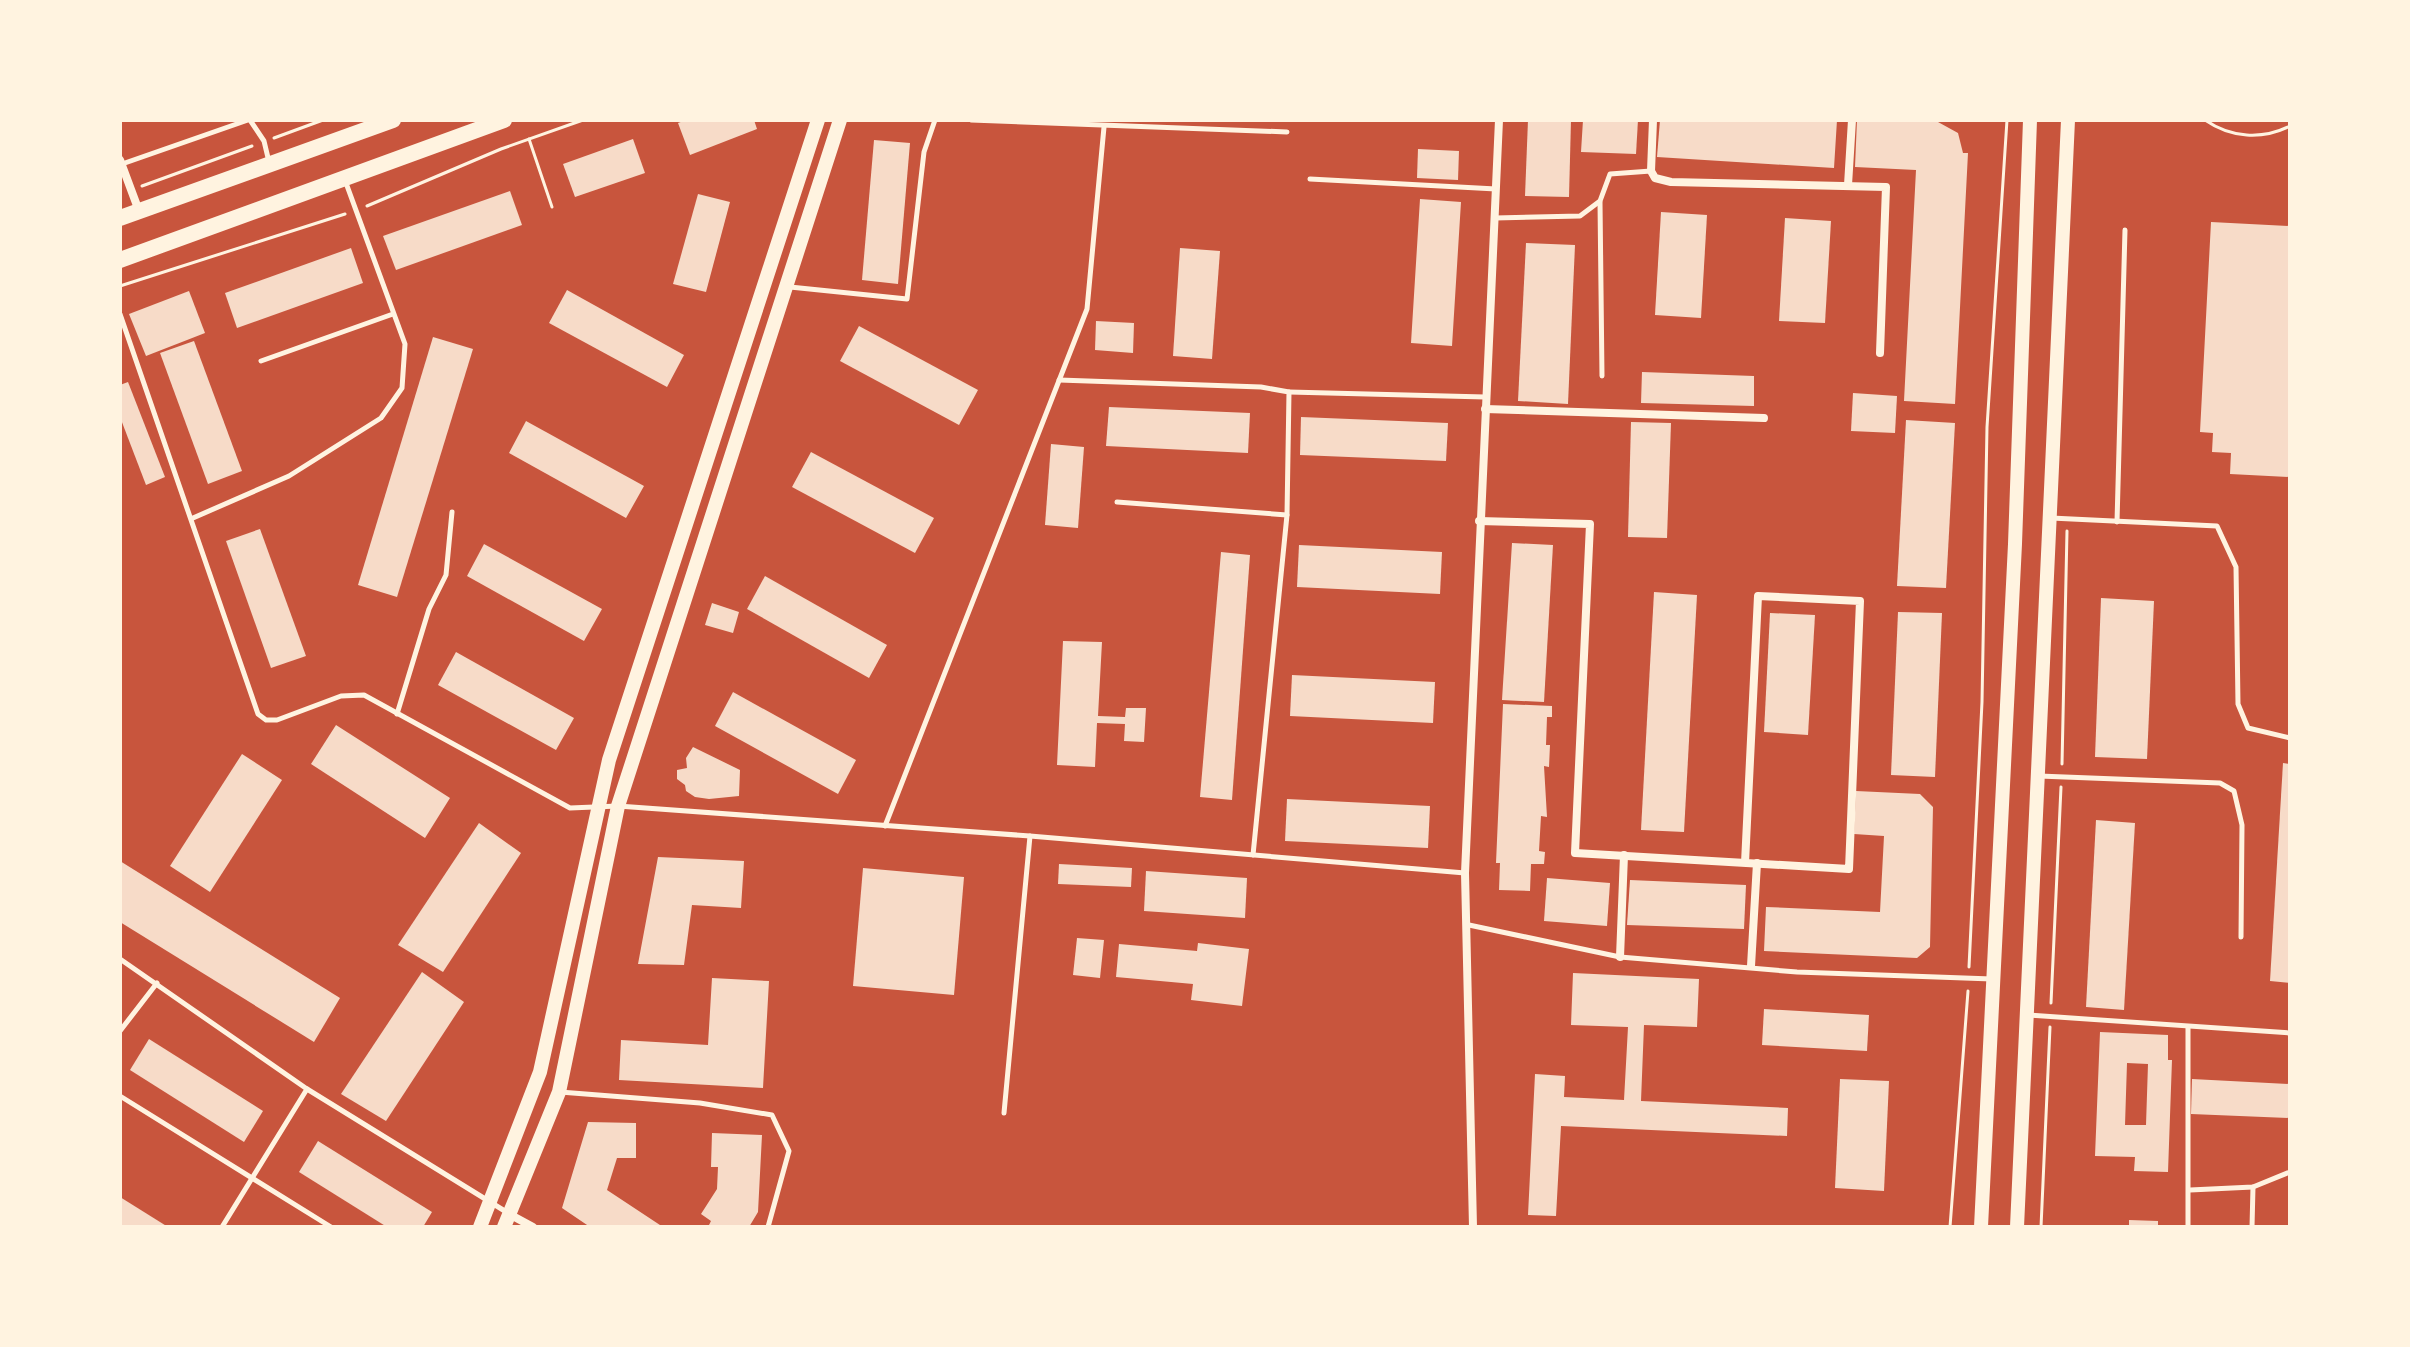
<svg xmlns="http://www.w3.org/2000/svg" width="2410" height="1347" font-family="'DejaVu Sans',sans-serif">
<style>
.building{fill:#f7dbc8;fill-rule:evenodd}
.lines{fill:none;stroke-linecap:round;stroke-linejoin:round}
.path{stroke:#fff3e0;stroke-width:3}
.service{stroke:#fff3e0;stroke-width:5}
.minor{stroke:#fff3e0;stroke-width:8}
.secondary{stroke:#fff3e0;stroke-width:14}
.primary{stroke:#fff3e0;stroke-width:16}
</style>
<rect width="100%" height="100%" fill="#c8553d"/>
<!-- building -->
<g class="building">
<path d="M686 120H754L757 129 690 155 678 123Z"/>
<path d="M1528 120H1571L1569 197 1525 196Z"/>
<path d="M1583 120H1638L1636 154 1581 152Z"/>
<path d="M1660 120H1837L1834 168 1657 157Z"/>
<path d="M1857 120 1938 122 1958 133 1963 153H1968L1955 404 1904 401 1916 170 1855 167Z"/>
<path d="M633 139 645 173 575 197 563 164Z"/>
<path d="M874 140 910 143 898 284 862 280Z"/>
<path d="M1418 149 1459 151 1458 180 1417 178Z"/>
<path d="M510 191 522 225 396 270 383 236Z"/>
<path d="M698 194 730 202 706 292 673 284Z"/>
<path d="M1420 199 1461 202 1452 346 1411 343Z"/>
<path d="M1661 212 1707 215 1701 318 1655 315Z"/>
<path d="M1785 218 1831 221 1825 323 1779 321Z"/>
<path d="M2211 222 2290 226V477L2230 474 2231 453 2212 452 2213 433 2200 432Z"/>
<path d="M1526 243 1575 245 1568 404 1518 401Z"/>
<path d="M351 248 363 283 237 328 225 293Z"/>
<path d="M1180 248 1220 251 1212 359 1173 356Z"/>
<path d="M567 290 684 355 667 387 549 323Z"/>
<path d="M189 291 205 333 146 356 129 314Z"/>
<path d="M1096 321 1134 323 1133 353 1095 350Z"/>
<path d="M859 326 978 390 959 425 840 361Z"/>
<path d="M433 337 473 349 397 597 358 585Z"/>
<path d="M194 341 242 471 208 484 160 353Z"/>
<path d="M1642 372 1754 376V406L1641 403Z"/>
<path d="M128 382 165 477 146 485 120 417V385Z"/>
<path d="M1853 393 1897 396 1895 433 1851 431Z"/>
<path d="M1109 407 1250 413 1248 453 1106 446Z"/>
<path d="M1301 417 1448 423 1446 461 1300 455Z"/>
<path d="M1906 420 1955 423 1946 588 1897 586Z"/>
<path d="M526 421 644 486 626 518 509 453Z"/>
<path d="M1631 422 1671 423 1667 538 1628 537Z"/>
<path d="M1051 444 1084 447 1078 528 1045 525Z"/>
<path d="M811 452 934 518 915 553 792 487Z"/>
<path d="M260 529 306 656 271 668 226 541Z"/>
<path d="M1512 543 1553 545 1544 702 1502 700Z"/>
<path d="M484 544 602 609 584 641 467 576Z"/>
<path d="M1299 545 1442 552 1440 594 1297 587Z"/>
<path d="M1221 552 1250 555 1232 800 1200 797Z"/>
<path d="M765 576 887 645 869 678 747 609Z"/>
<path d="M1654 592 1697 595 1684 832 1641 830Z"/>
<path d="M2101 598 2154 601 2147 759 2095 757Z"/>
<path d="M712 603 739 612 733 633 705 625Z"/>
<path d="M1898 612 1942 613 1935 777 1891 775Z"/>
<path d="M1770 613 1815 615 1808 735 1764 732Z"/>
<path d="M1063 641 1102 642 1098 716 1125 717 1126 708H1146L1144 742 1124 741 1125 724 1097 723 1095 767 1057 765Z"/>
<path d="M456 652 574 718 556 750 438 685Z"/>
<path d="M1292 675 1435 682 1433 723 1290 716Z"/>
<path d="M733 692 856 760 838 794 715 726Z"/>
<path d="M1503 704 1552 706V717H1547L1546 745H1550L1549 767 1544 766 1547 817 1541 816 1539 851 1545 852 1544 864H1531L1530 891 1499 890 1500 863H1496Z"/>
<path d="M336 725 450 798 425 838 311 764Z"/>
<path d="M693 747 740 770 739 796 709 799 695 797 686 791 685 785 677 779V770L687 768 686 758Z"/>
<path d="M242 754 282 780 210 892 170 866Z"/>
<path d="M2283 763 2290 764V983L2270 981Z"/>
<path d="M1856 791 1920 794 1933 807 1930 947 1917 958 1764 951 1766 907 1880 912 1884 836 1854 834Z"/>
<path d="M1287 799 1430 806 1428 848 1285 841Z"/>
<path d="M2096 820 2135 823 2124 1010 2086 1007Z"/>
<path d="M479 823 521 853 443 972 398 945Z"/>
<path d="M658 857 744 861 741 908 692 905 684 965 638 964Z"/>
<path d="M120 861 340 998 314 1042 120 922Z"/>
<path d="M1059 864 1132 868 1131 887 1058 884Z"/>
<path d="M863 868 964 877 954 995 853 986Z"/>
<path d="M1146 871 1247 878 1245 918 1144 911Z"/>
<path d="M1547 878 1610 883 1607 926 1544 921Z"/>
<path d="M1630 880 1746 885 1744 929 1627 925Z"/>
<path d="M1077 938 1104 940 1100 978 1073 975Z"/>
<path d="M1198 943 1249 949 1242 1006 1191 1000 1193 984 1116 977 1119 944 1197 951Z"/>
<path d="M422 972 464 1002 386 1121 341 1094Z"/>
<path d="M1573 973 1699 979 1697 1027 1644 1025 1641 1101 1788 1108 1787 1136 1561 1126 1556 1216 1528 1215 1535 1074 1565 1076 1564 1097 1624 1100 1628 1027 1571 1025Z"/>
<path d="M712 978 769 981 763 1088 619 1080 621 1040 708 1045Z"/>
<path d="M1764 1009 1869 1015 1867 1051 1762 1045Z"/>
<path d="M2100 1032 2168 1035V1060H2172L2168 1172 2134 1171 2135 1157 2095 1156ZM2127 1063 2148 1064 2146 1125H2125Z"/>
<path d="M149 1039 263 1111 244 1142 130 1070Z"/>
<path d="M1840 1079 1889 1081 1884 1191 1835 1188Z"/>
<path d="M2192 1079 2290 1084V1118L2191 1114Z"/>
<path d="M588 1122 636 1123V1158H617L607 1190 663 1227H590L562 1208Z"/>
<path d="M712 1133 762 1135 758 1212 749 1227H708L711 1221 701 1214 717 1189 718 1167H711Z"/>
<path d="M318 1141 432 1212 423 1227H387L299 1172Z"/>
<path d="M120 1197 168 1227H120Z"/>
<path d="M2129 1220 2158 1221V1227H2129Z"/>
</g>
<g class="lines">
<!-- path -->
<g class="path">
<path d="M2205 120C2231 138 2262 140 2290 126"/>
<path d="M274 138 323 120"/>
<path d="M529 139 552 207"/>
<path d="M142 186 252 146"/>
<path d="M367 206 501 149 583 120"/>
<path d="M120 286 345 214"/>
<path d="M2062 764 2067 531"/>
<path d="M1969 967 1982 702 1987 427 2007 120"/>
<path d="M2051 1003 2061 787"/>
<path d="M1950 1227 1968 991"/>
<path d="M2041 1227 2050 1027"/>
</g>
<!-- service -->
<g class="service">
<path d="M250 120 264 141 269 162"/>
<path d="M971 120 1287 132"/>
<path d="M122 164 248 120"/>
<path d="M1310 179 1496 189"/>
<path d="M1600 202 1602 376"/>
<path d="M1495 218 1580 216 1600 201 1610 174 1651 171"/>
<path d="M790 287 907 299 924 152 935 120"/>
<path d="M120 314 258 714 266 720H277L341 696 364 695 570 808 618 806 1030 836 1465 873"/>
<path d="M261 361 393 314"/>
<path d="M1059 380 1261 387 1289 392 1287 515 1253 855"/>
<path d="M1289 392 1485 397"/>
<path d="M1117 502 1287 515"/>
<path d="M193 518 289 476 381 418 402 388 405 344 346 183"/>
<path d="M2051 518 2217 526 2236 567 2238 704 2248 728 2290 738"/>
<path d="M2117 522 2125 230"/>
<path d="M397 714 429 609 446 575 452 512"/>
<path d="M2039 776 2220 783 2234 791 2242 825 2241 937"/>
<path d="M885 826 1087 309 1104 127"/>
<path d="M1469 925 1620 957 1797 972 1992 979"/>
<path d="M120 959 307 1089 508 1213"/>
<path d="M2027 1015 2290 1033"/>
<path d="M2188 1027V1227"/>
<path d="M120 1031 157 983"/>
<path d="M560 1092 700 1103 772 1115 789 1151 768 1227"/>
<path d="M120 1096 331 1227"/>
<path d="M1004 1113 1030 836"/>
<path d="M2190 1190 2253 1187 2290 1172"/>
<path d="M222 1227 307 1089"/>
<path d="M2252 1227 2253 1187"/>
</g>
<!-- minor -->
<g class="minor">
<path d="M1653 120 1651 171 1655 178 1671 182 1886 187 1880 353"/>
<path d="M120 160 139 211"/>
<path d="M1848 185 1852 120"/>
<path d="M1485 409 1764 418"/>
<path d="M1479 521 1590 524 1575 853 1849 869 1860 601 1758 596 1745 863"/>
<path d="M1620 957 1624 855"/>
<path d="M1751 966 1757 863"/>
<path d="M509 1214 533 1227"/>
<path d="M1473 1227 1465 873 1499 120"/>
</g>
<!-- secondary -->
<g class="secondary">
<path d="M480 1227 540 1072 609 760 818 120"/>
<path d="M504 1227 559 1092 618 806 840 120"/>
<path d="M1981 1227 2015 544 2030 120"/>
<path d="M2017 1227 2068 120"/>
</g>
<!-- primary -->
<g class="primary">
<path d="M120 218 393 120"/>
<path d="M120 260 504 120"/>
</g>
</g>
<!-- border -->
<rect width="2410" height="1347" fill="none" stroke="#fff3e0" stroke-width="244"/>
</svg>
